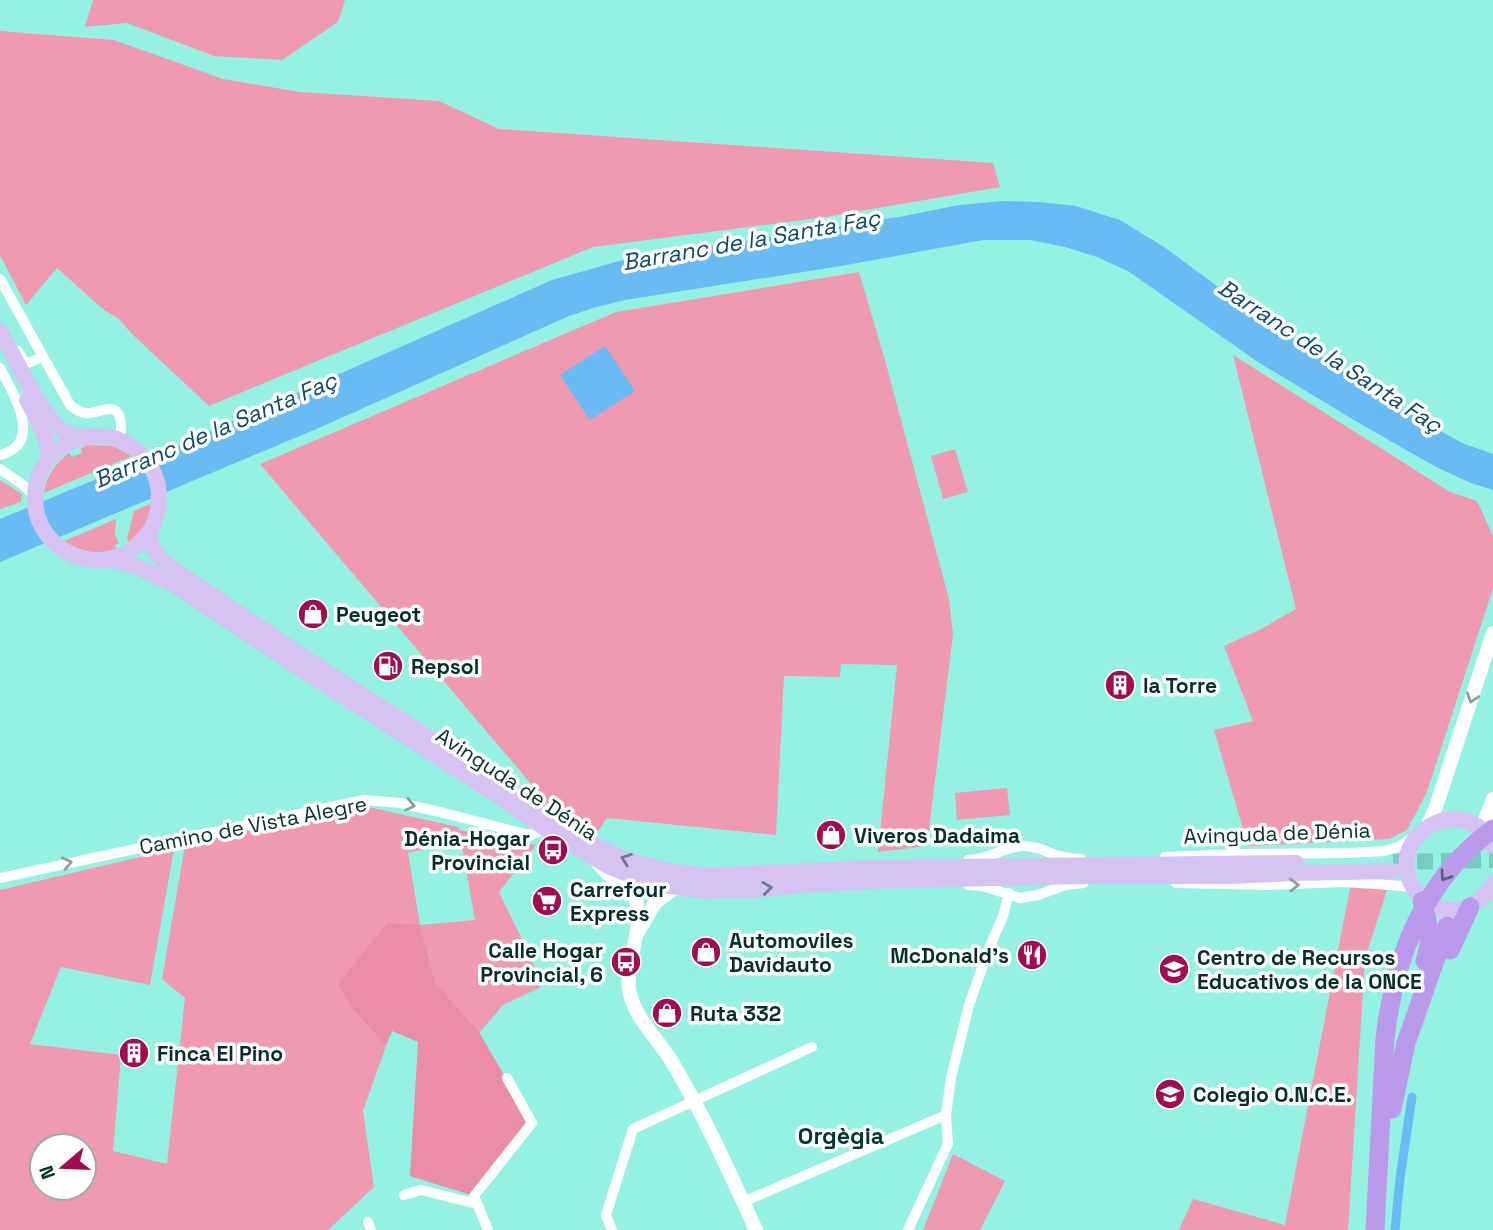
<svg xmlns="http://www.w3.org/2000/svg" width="1493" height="1230" font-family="'Space Grotesk',sans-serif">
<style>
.green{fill:#ef9ab1;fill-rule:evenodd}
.forest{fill:#ea8ea7}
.water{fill:#6abaf4}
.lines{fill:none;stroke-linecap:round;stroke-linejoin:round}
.canal{stroke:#6abaf4;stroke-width:9}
.primary-tunnel{stroke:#78cbbe;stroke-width:16;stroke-dasharray:16 8;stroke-linecap:butt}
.minor{stroke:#fff;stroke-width:10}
.secondary{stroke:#fff;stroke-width:14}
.primary{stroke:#d6c2f3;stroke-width:16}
.motorway{stroke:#bb9aeb;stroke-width:19}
.oneway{stroke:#8ea19f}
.oneway2{stroke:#6d788e}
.oneway3{stroke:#565f81}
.labels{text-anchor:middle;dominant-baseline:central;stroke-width:7;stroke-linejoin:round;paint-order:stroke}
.poi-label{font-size:21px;font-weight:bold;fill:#042f2a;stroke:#fff;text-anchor:start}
.street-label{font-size:21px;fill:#042f2a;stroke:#fff}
.water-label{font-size:23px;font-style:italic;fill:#0c4a70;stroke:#fff}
.neighbourhood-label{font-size:23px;font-weight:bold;fill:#003832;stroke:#fff}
</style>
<rect width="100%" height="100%" fill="#95f2e3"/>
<!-- green -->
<g class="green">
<path d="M93 0H345L338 22 282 60 214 56 127 23 85 27Z"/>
<path d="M0 31 114 40 223 79 300 92 439 101 499 129 993 163 1000 187 826 217 593 247 209 406 131 333 118 318 104 310 57 268 26 305 0 255Z"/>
<path d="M859 272 885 360 949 599 953 634 927 846 878 852 897 665 841 664 840 677 784 676 776 835 607 818 595 835 559 817 260 464 616 312Z"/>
<path d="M1233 355 1450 492 1477 501 1493 536V588L1427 792 1407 830 1389 839 1248 846 1214 730 1253 721 1224 646 1261 629 1296 609Z"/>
<path d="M89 445 113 446 132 456 44 493C46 476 56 463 69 453L72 457 82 453 81 448Z"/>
<path d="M955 449 968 492 943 499 931 456Z"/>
<path d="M0 480 22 494 21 502 0 509Z"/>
<path d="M152 503C150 520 143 533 129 543L127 538 134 511Z"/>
<path d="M116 519 115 535 119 543 115 545 116 550C97 555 81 552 64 541Z"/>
<path d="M1007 788 1010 815 957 820 955 793Z"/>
<path d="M364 806 458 827 459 830 536 845 499 892 532 960 541 987 503 1005 475 1038 436 984 420 925 354 1011 386 1046 363 1111 374 1187 328 1230H0V890L174 849 150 985 61 967 30 1044 121 1055 113 1151 167 1164 185 998 162 979 185 845ZM461 841 475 920 420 925 408 853ZM42 1146H84V1188H42Z"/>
<path d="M1351 883 1387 890 1365 959 1348 1230H1179L1193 1199 1285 1225Z"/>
<path d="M953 1154 1005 1181 980 1230H923Z"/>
</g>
<!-- forest -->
<path class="forest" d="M387 923 420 925 436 984 479 1032 532 1123 474 1196 410 1176 418 1042 392 1031 386 1046 354 1011 338 984Z"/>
<!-- water -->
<g class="water">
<path d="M1004 201 1039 202 1076 206 1120 220 1164 247 1236 300 1398 407 1462 443 1493 454V490L1471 483 1436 467 1359 423 1258 362 1128 271 1097 257 1065 247 1030 240H983L841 266 625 300 593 308 569 316 321 427 0 562V519L179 445 552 280 623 260 904 216 959 205Z"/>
<path d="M605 346 635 391 590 420 560 375Z"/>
</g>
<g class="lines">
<!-- canal -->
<path class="canal" d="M1395 1230 1400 1178 1412 1097"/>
<!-- primary-tunnel -->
<path class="primary-tunnel" d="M1393 862 1493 860"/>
<!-- minor -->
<g class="minor">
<path d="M0 279 70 405C75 409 79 412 85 413 97 415 115 400 120 418 122 425 121 434 118 440"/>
<path d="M18 351 24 361 28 363 42 357"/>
<path d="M0 368C13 393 45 443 0 455"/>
<path d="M0 469 23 485 36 497"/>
<path d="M1165 857 1242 854 1349 853 1385 851 1398 847 1414 837"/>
<path d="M968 860C987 860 1003 848 1021 846 1037 845 1049 854 1064 857 1069 859 1075 858 1081 859"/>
<path d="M0 878 364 800 400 803 444 813 525 834 531 835 546 829"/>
<path d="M1176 883 1267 885 1341 882 1376 884 1413 887"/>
<path d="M968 885 982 886 1020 898 1038 895 1066 885 1084 883"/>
<path d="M404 1195 421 1190 477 1204"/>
<path d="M743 1202 946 1115"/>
<path d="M368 1222 371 1230"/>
<path d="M488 1230 474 1196 532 1123 507 1078"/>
<path d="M612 1230 606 1215 633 1129 812 1047"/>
<path d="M908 1230 948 1144 946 1115 951 1078 969 1005 988 951 1003 916 1009 893"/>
</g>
<!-- secondary -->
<g class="secondary">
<path d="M1427 827 1436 807 1493 633"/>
<path d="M1481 830 1493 799"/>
<path d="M597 862C601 866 604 871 608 874 615 880 624 882 630 890 651 915 625 958 629 989 633 1017 658 1038 672 1062 704 1115 730 1173 756 1230"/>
<path d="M638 932 655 903 675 888"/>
</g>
<!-- primary -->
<g class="primary">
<path d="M0 331C13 354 43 418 63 431 69 435 77 436 84 438"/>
<path d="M27 400C38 420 48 437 49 459"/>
<circle cx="97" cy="498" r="62"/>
<path d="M149 532C153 556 158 557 177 572L320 668 509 789 586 841 625 860 674 872 708 876 870 868 1296 863"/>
<path d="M110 559 135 566 173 584 292 663 486 788 546 829 608 866 651 883 704 891 754 890 800 885 897 880 1090 876H1233L1292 873 1393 871"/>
<path d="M1493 846C1464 785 1376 840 1417 893 1426 904 1440 911 1455 910 1471 909 1487 898 1493 883"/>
</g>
<!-- motorway -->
<g class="motorway">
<path d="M1422 901C1428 924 1433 937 1425 961"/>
<path d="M1450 950 1470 907"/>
<path d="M1392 1109 1406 1043 1447 926"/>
<path d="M1375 1230 1385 1038C1395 955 1424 880 1493 829"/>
</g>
</g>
<!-- one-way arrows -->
<defs><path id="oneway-chevron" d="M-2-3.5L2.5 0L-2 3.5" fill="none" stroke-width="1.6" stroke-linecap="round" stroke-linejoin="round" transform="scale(1.75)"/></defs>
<g class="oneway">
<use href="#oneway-chevron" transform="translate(1472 698) rotate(108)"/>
<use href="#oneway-chevron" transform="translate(410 805) rotate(12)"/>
<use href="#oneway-chevron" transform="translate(67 863) rotate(-12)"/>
<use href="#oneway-chevron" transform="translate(1294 885) rotate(-2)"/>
</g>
<g class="oneway2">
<use href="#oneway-chevron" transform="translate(626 859) rotate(-160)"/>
<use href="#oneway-chevron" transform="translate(767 888) rotate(-7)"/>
</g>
<use class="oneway3" href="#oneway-chevron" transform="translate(1445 876) rotate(125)"/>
<!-- icons -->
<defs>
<g id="shop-disc" transform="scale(1.575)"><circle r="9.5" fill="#a20d50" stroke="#fff"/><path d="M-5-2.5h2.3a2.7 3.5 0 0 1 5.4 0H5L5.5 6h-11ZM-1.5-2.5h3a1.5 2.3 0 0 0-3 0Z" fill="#fff"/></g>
<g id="fuel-disc" transform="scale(1.575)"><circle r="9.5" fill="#a20d50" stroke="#fff"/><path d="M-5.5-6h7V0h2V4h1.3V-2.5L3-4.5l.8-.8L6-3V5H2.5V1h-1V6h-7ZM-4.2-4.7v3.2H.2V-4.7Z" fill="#fff"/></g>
<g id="building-disc" transform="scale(1.575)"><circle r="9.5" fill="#a20d50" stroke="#fff"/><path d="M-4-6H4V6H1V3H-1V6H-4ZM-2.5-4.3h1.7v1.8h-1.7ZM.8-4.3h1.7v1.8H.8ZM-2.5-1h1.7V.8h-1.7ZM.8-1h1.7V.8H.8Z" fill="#fff"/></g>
<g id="bus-disc" transform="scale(1.575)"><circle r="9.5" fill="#a20d50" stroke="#fff"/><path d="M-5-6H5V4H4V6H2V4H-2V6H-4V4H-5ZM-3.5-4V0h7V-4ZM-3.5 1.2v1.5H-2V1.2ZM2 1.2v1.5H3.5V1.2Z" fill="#fff"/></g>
<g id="supermarket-disc" transform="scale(1.575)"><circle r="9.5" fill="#a20d50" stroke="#fff"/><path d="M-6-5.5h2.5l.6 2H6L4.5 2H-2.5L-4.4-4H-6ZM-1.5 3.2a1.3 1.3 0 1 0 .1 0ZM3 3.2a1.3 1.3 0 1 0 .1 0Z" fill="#fff"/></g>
<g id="restaurant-disc" transform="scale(1.575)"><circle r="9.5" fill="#a20d50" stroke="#fff"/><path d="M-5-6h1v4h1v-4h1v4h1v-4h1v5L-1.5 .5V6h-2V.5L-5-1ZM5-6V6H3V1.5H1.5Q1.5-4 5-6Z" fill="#fff"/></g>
<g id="school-disc" transform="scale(1.575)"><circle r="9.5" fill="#a20d50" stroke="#fff"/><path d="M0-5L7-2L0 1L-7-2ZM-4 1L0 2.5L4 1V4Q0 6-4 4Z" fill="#fff"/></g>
</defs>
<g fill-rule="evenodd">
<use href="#shop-disc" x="313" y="614"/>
<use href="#fuel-disc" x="388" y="666"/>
<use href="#building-disc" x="1120" y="685"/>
<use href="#shop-disc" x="831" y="835"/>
<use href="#bus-disc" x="553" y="850"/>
<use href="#supermarket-disc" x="547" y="901"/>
<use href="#shop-disc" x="706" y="952"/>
<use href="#restaurant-disc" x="1032" y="955"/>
<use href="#bus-disc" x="626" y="962"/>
<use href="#school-disc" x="1174" y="969"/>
<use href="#shop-disc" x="667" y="1013"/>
<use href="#building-disc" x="134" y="1053"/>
<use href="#school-disc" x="1170" y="1094"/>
</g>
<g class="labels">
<!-- poi labels -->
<g class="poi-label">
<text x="336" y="614">Peugeot</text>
<text x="411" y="666">Repsol</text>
<text x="1143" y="685">la Torre</text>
<text x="854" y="835">Viveros Dadaima</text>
<text x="530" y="838" text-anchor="end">Dénia-Hogar<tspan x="530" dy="24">Provincial</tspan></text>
<text x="570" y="889">Carrefour<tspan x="570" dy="24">Express</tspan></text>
<text x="729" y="940">Automoviles<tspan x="729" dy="24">Davidauto</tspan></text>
<text x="603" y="950" text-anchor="end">Calle Hogar<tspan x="603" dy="24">Provincial, 6</tspan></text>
<text x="1009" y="955" text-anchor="end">McDonald's</text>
<text x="1197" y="957">Centro de Recursos<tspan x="1197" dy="24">Educativos de la ONCE</tspan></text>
<text x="690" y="1013">Ruta 332</text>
<text x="157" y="1053">Finca El Pino</text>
<text x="1193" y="1094">Colegio O.N.C.E.</text>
</g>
<!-- street labels -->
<g class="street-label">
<text transform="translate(517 784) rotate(33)">Avinguda de Dénia</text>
<text transform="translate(253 825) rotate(-11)">Camino de Vista Alegre</text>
<text transform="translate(1277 833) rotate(-2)">Avinguda de Dénia</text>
</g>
<!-- water labels -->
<g class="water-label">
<text transform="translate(751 240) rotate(-10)">Barranc de la Santa Faç</text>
<text transform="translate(1330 356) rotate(33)">Barranc de la Santa Faç</text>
<text transform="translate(215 430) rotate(-23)">Barranc de la Santa Faç</text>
</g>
<!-- neighbourhood labels -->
<g class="neighbourhood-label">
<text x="841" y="1136">Orgègia</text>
</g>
</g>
<!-- north arrow -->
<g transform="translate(63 1167) rotate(251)"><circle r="33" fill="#ffffff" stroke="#9bacaa" stroke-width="2"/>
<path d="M0-5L12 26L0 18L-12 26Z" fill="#a20d50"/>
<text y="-10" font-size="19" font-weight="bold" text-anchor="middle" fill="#042f2a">N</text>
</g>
</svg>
